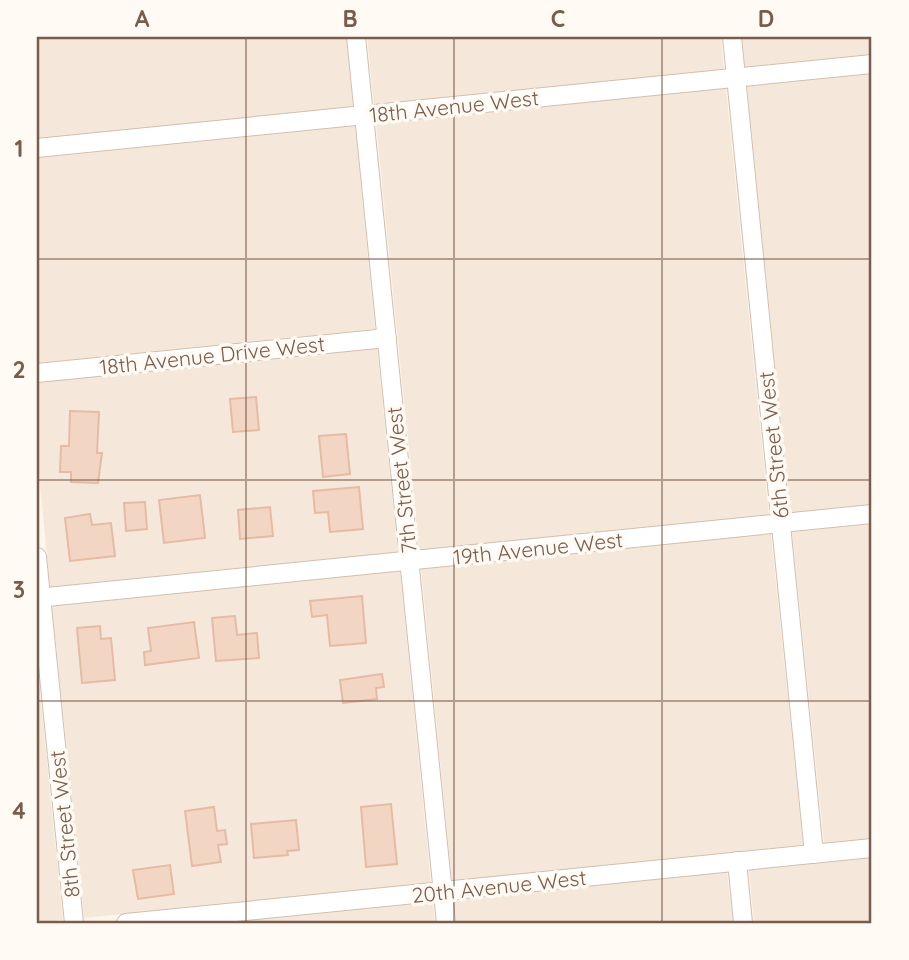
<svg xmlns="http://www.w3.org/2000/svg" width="909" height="960" font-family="Quicksand,sans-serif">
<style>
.residential{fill:#f5e8da}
.building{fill:#f3d5c3;stroke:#e6bba3;stroke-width:2}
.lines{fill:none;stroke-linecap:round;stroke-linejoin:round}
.minor-casing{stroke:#d1beb0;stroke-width:20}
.minor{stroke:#fff;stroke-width:18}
.grid{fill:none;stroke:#7a5c4d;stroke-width:2;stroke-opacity:0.55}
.labels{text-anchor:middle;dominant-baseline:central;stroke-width:7;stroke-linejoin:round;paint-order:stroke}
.street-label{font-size:21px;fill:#7a5c4d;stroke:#fffaf3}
.neatline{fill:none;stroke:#7a5c4d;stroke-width:2.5}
.grid-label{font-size:23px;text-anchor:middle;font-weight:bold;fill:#7a5c4d}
</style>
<rect width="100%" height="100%" fill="#fdf6ec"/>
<!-- residential -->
<g class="residential">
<path d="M37 37H346L353 107 37 139Z"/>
<path d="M367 37H721L724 70 374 105Z"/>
<path d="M742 37H872V54L745 67Z"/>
<path d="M872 74V505L790 513 747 86Z"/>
<path d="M726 88 769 515 419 550 376 124Z"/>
<path d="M355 126 375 329 37 363V158Z"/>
<path d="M377 348 398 552 50 587 37 453V382Z"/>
<path d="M872 524V838L824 843 792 532Z"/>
<path d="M771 534 803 845 452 881 421 569Z"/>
<path d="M400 571 431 883 84 918 52 606Z"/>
<path d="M37 663 63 920 37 923Z"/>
<path d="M872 858V923H754L749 870Z"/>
<path d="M727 872 733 923H456L454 900Z"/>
<path d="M433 902 435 923H220Z"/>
</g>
<!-- building -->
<g class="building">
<path d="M256 397 259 430 233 432 230 399Z"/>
<path d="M70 411 99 412 97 453H102L98 483 71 482V472H60L61 446H69Z"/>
<path d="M346 434 350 474 323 477 319 436Z"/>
<path d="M359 487 363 529 330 532 328 512 315 513 313 491Z"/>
<path d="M200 495 205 538 164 543 159 500Z"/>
<path d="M145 502 147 529 126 531 124 503Z"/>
<path d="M270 507 273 536 240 539 238 510Z"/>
<path d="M90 514 92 525 111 523 115 556 70 561 65 518Z"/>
<path d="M362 596 366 643 330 646 327 615 312 617 310 601Z"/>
<path d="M235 616 237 635 257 633 259 658 216 661 212 618Z"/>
<path d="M194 622 199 658 145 665 144 652 151 651 148 628Z"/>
<path d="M100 626 101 639 111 638 115 680 82 683 77 628Z"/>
<path d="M382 674 384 687 376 688 377 699 343 703 340 680Z"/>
<path d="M391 804 397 864 366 867 361 807Z"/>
<path d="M214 807 217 831 225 830 227 844 218 845 221 862 192 866 185 811Z"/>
<path d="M296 820 299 850 287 851 288 855 254 858 251 824Z"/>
<path d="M170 865 174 894 138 899 133 870Z"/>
</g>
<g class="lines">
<!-- minor casing -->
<g class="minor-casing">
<g id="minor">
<path d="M356 37 446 923"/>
<path d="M732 37 814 854"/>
<path d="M37 148 872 64"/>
<path d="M37 373 387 338"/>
<path d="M37 557 74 923"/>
<path d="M37 598 872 514"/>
<path d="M737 861 743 923"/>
<path d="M126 923 872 848"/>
</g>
</g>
<!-- minor -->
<use href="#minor" class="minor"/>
</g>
<!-- grid -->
<path class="grid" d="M246 37V923M454 37V923M662 37V923M37 259H872M37 480H872M37 701H872"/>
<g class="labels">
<!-- street labels -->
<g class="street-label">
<text transform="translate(454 106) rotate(-6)">18th Avenue West</text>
<text transform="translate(212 355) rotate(-6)">18th Avenue Drive West</text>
<text transform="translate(773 445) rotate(-96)">6th Street West</text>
<text transform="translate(401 480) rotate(-96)">7th Street West</text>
<text transform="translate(538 548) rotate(-6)">19th Avenue West</text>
<text transform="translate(64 824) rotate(-96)">8th Street West</text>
<text transform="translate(499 886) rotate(-6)">20th Avenue West</text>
</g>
</g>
<!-- border -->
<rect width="909" height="960" fill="none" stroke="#fffaf3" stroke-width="77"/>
<rect x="38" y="38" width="832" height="884" class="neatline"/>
<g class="grid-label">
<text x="142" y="27">A</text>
<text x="350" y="27">B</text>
<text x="558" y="27">C</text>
<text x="766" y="27">D</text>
<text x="19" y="157">1</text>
<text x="19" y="378">2</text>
<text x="19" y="598">3</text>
<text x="19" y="819">4</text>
</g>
</svg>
